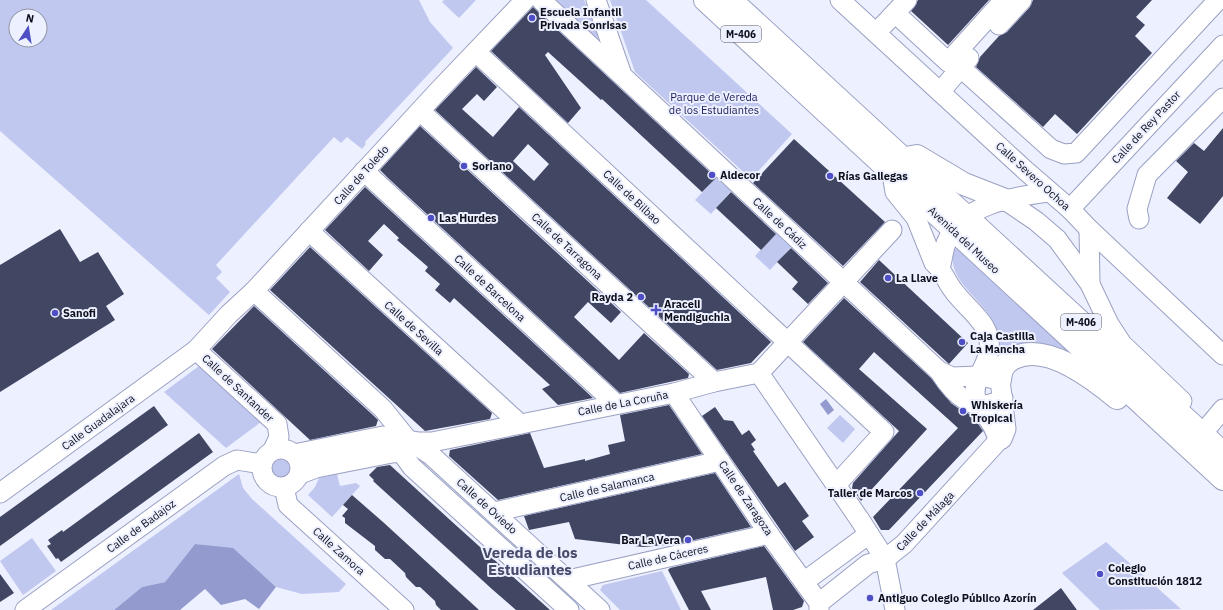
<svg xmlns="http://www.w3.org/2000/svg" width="1223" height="610" font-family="'IBM Plex Sans',sans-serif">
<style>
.green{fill:#c1c8ef;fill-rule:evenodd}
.water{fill:#929ace}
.building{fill:#414663;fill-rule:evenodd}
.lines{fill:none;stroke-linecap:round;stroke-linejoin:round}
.minor-casing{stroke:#9aa0c2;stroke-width:21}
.highway-casing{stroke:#9aa0c2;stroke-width:24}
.minor{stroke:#fff;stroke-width:19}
.highway{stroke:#fff;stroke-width:22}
.poi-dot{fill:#4e4fc5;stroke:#edf0ff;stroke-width:1.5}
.labels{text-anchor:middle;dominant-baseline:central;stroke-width:4;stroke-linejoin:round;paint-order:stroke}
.shield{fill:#edf0ff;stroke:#50525f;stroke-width:1}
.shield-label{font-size:10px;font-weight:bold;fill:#0d0f1b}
.poi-label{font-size:11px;font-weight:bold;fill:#0d0f1b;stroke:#edf0ff;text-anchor:start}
.park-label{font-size:11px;fill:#20205d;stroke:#edf0ff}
.street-label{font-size:11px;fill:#0d0f1b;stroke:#edf0ff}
.district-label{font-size:15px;font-weight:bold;fill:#474b69;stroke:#edf0ff}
</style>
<rect width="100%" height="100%" fill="#edf0ff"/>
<!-- green -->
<g class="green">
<path d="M0 0H419L430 22 453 48 365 142 366 144 362 149 347 137 341 143 334 137 216 265 222 272 216 278 230 292 209 315 0 131ZM16 16H40V40H16Z"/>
<path d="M444 0H476L459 18 442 2Z"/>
<path d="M555 0H584L596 28 598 40Z"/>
<path d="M610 0H646L792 134 751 179 635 72Z"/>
<path d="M716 178 731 191 711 214 695 200Z"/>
<path d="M776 233 791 247 770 270 755 256Z"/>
<path d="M954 248 957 249 1070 353 1026 344C1013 345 1006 350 996 359 996 348 997 335 994 325 986 299 944 282 954 248Z"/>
<path d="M199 366 261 422 226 448 164 392Z"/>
<path d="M840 415 855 429 843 443 827 428Z"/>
<circle cx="281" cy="468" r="12"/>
<path d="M239 474 243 488 252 499 346 584 339 592 302 594 276 587 233 549 195 544 165 582 142 587 114 610H51Z"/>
<path d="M337 474 340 486 356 483 360 486 332 517 308 495 315 487 319 478Z"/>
<path d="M32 538 56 571 23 595 0 561Z"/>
<path d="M1106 542 1181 609 1100 610 1062 573Z"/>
<path d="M662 571 681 610H620L600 590 603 585Z"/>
</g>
<!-- water -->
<g class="water">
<path d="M826 399 834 410 828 415 820 404Z"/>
<path d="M195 544 233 548 276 587 259 609 245 599 221 605 205 589 180 610H114L142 587 165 582Z"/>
</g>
<!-- building -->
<g class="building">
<path d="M918 0H989L948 45 911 11Z"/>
<path d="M1033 0H1152L1136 17 1145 25 1135 36 1152 53 1077 134 1055 114 1043 127 976 67 980 57 999 36 1007 32 1030 7Z"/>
<path d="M533 7 716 178 702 192 602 99 601 100 548 52 545 55 581 108 568 123 491 51Z"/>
<path d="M476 67 497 87 484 101 477 94 462 109 493 137 519 107 771 342 751 363 717 370 435 110ZM528 144 549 164 534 181 513 161Z"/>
<path d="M420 126 621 312 611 323 588 302 574 317 619 360 644 333 689 374 688 378 620 393 388 178 380 170Z"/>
<path d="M1223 128V196L1200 224 1167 198 1188 172 1176 161 1194 143 1204 151Z"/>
<path d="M794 139 885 222 843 266 753 183Z"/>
<path d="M365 187 593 398 558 405 542 389 550 385 454 298 450 303 435 290 440 284 425 271 428 267 397 240 399 238 384 224 368 241 383 255 369 271 325 230Z"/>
<path d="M731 192 776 234 761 250 716 208Z"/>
<path d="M60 229 80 262 98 252 124 294 106 306 115 320 0 392V265Z"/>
<path d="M310 247 492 413 490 419 425 431 270 290Z"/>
<path d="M791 248 828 283 808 304 792 289 798 282 777 262Z"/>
<path d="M879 260 968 343 949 364 860 282Z"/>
<path d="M844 298 931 378 951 403 962 411 972 415 983 431 889 530H881L873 517 958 428 874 352 859 369 927 429 861 501 852 488 853 483 899 431 803 342Z"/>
<path d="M254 306 375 417 378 420 376 426 310 440 212 349Z"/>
<path d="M669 405 702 454 498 500 449 456 450 450 530 433 544 468 585 459V461L610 454 608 445 625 441 620 415Z"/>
<path d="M154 406 168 425 0 546V517Z"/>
<path d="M715 407 724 420 733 421 742 435 749 430 756 440 751 444 755 450 753 451 778 487 785 482 809 516 802 521 814 537 795 551 702 416Z"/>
<path d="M199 433 213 452 61 562 58 558 56 559 47 546 51 544 48 540 62 530 63 532Z"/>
<path d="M390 465 449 519 550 610H516L493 590 373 481 374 480 369 475 377 467Z"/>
<path d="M715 473 751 527 677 544 643 547 575 539 569 522 529 530 524 516Z"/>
<path d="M352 495 383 522 479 610H441L436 605 435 601 420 587H416L406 577 405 573 390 559H385L375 550V546L345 523V518L342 516 348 509 343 505Z"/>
<path d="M764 546 804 601 802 607 793 610H773L766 577 701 591 711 610H689L668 570 670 568Z"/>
<path d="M0 574 14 593 0 602Z"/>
<path d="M1061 588 1077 610H1033Z"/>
</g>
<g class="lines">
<!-- minor casing -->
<g class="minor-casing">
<g id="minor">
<path d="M541 0 939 371C954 395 975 417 1003 398"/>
<path d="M596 0 621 72"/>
<path d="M840 0 1026 171 1070 209 1089 229 1223 355"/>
<path d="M895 13 948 62 1004 0"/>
<path d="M999 25 1022 0"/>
<path d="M876 33 907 0"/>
<path d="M476 52 884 432 836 485"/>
<path d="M960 67 1051 149 1064 154 1076 153 1218 0"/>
<path d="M940 92 969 58"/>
<path d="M420 111 714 382"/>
<path d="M364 171 616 404"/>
<path d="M892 174 895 192 916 218 934 263C943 270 946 281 953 290 967 310 993 323 989 351 987 366 971 383 976 398 981 414 995 422 998 441"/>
<path d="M1005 200 1036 221 1057 239 1090 284 1109 324 1122 344 1182 401"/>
<path d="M1070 209 1223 45"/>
<path d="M1139 219 1137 209 1147 175 1223 98"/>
<path d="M1089 229 1090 284"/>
<path d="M309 231 520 424"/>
<path d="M940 268C943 259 943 249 947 241 964 203 1014 197 1049 192"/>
<path d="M254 291 383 409 407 439 432 456 600 610"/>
<path d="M196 350 277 424 279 437 273 450"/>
<path d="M759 373 860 520 885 559 895 610"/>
<path d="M674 393 769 534 819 603"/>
<path d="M1202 434 1223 409"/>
<circle cx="281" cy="468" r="19"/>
<path d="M401 452 412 467 569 610"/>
<path d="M294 454 383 436 419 442H432L674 393 714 382 759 373 892 230"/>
<path d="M300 474 316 468 392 453 401 452"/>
<path d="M284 487 288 505 404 610"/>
<path d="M0 493 196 350 229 314 254 291 439 90 525 0"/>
<path d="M494 512 720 461"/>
<path d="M568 580 769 534"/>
<path d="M805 581 869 534"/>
<path d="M25 610 224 466 237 460 262 464"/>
<path d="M819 610V603L868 564 885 559 904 544 998 441 1002 439 1006 429 1000 380 979 376 952 377 939 371"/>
</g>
</g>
<!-- highway casing -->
<g class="highway-casing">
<g id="highway">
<path d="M705 0 1223 479"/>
<path d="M731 0 1223 453"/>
<path d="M911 157 917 156 964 184 1005 200"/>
<path d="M1000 380C1001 369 1004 363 1014 358 1046 342 1093 378 1117 398"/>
</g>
</g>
<!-- minor -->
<use href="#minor" class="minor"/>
<!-- highway -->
<use href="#highway" class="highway"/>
</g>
<!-- markers -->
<g class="poi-dot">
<circle cx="532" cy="18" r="4"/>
<circle cx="464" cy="166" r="4"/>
<circle cx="712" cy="175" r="4"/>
<circle cx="830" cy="176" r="4"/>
<circle cx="431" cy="218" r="4"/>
<circle cx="888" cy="278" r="4"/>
<circle cx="641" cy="297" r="4"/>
<path d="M654 304h4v4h4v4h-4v4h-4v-4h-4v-4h4z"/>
<circle cx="55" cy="313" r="4"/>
<circle cx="962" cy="342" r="4"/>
<circle cx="963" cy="411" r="4"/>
<circle cx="920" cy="493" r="4"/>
<circle cx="688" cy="540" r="4"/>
<circle cx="1100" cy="574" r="4"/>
<circle cx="870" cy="598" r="4"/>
</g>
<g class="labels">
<!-- shield labels -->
<g class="shield">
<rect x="721" y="26" width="40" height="16" rx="3"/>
<rect x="1061" y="314" width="40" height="16" rx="3"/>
</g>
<g class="shield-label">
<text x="741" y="34">M-406</text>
<text x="1081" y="322">M-406</text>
</g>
<!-- poi labels -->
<g class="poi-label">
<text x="540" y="12">Escuela Infantil<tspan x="540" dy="13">Privada Sonrisas</tspan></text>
<text x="472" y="166">Soriano</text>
<text x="720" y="175">Aldecor</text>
<text x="838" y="176">Rías Gallegas</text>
<text x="439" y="218">Las Hurdes</text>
<text x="896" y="278">La Llave</text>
<text x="633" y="297" text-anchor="end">Rayda 2</text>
<text x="664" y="304">Araceli<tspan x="664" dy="13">Mendiguchia</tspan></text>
<text x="63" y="313">Sanofi</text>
<text x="970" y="336">Caja Castilla<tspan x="970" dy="13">La Mancha</tspan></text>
<text x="971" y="405">Whiskería<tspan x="971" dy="13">Tropical</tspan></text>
<text x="912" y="493" text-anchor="end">Taller de Marcos</text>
<text x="680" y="540" text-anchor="end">Bar La Vera</text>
<text x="1108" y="568">Colegio<tspan x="1108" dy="13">Constitución 1812</tspan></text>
<text x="878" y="598">Antiguo Colegio Público Azorín</text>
</g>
<!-- park labels -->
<g class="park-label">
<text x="714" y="97">Parque de Vereda<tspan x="714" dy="13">de los Estudiantes</tspan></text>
</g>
<!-- street labels -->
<g class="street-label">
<text transform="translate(1146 127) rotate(-47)">Calle de Rey Pastor</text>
<text transform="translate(361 175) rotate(-48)">Calle de Toledo</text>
<text transform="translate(1033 176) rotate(42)">Calle Severo Ochoa</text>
<text transform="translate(632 197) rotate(43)">Calle de Bilbao</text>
<text transform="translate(780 223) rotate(43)">Calle de Cádiz</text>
<text transform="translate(964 240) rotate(43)">Avenida del Museo</text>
<text transform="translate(567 246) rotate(43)">Calle de Tarragona</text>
<text transform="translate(490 288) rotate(43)">Calle de Barcelona</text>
<text transform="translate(414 328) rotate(42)">Calle de Sevilla</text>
<text transform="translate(238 388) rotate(43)">Calle de Santander</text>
<text transform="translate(623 403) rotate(-11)">Calle de La Coruña</text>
<text transform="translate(98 422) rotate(-36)">Calle Guadalajara</text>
<text transform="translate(607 487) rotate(-13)">Calle de Salamanca</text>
<text transform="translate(746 498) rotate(56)">Calle de Zaragoza</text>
<text transform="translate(487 506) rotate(42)">Calle de Oviedo</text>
<text transform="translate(925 521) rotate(-46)">Calle de Málaga</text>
<text transform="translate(141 526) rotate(-36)">Calle de Badajoz</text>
<text transform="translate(339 551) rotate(42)">Calle Zamora</text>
<text transform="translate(668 557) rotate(-13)">Calle de Cáceres</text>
</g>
<!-- district labels -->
<g class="district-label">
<text x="530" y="552">Vereda de los<tspan x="530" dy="17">Estudiantes</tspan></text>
</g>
</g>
<!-- north arrow -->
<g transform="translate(28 28) rotate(12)"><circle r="19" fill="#edf0ff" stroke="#9396a4"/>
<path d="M0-3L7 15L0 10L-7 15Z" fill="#4e4fc5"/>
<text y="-6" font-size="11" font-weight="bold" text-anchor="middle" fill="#0d0f1b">N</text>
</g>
</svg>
